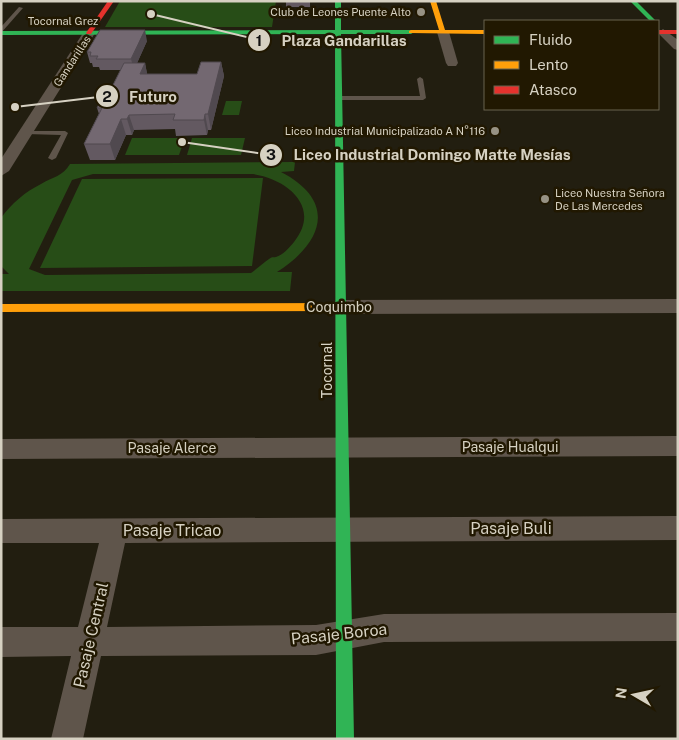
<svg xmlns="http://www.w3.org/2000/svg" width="679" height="740" font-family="'Public Sans',sans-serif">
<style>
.green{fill:#274d17;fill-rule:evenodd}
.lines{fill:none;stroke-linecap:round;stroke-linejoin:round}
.lane{fill:#5f554b;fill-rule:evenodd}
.street{fill:#5f554b;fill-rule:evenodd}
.fast{fill:#30b455;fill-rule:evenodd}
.slow{fill:#ff9f0a;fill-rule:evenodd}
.jam{fill:#e5322d;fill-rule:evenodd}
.wall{fill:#635961}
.shaded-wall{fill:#50494f}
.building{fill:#736871;stroke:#50494f}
.poi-dot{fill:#979284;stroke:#211801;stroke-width:2}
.labels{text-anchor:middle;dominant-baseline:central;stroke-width:5;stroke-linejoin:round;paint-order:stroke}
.far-poi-label{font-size:11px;fill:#d6d1c2;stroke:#211801;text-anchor:end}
.far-street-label{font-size:11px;fill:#d6d1c2;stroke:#211801}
.street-label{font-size:14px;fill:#d6d1c2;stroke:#211801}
.near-street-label{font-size:16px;fill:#d6d1c2;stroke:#211801}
.leader{fill:none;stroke:#d6d1c2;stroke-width:2}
.callout-dot{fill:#d6d1c2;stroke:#211801;stroke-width:2}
.mark-label{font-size:15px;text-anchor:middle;font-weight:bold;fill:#111}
.callout-label{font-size:15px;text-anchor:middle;font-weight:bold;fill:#d6d1c2;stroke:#211801;stroke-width:5;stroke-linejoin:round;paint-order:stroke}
</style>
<rect width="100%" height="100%" fill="#221e10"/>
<!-- green -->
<g class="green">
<path d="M120 1H276L272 27H105Z"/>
<path d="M226 101H242L239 115H222Z"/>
<path d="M132 138H185L179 155H125Z"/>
<path d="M192 138H245L241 155H187Z"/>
<path d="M295 162 294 171 281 172C337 201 324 242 277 272H292L290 291H1V274H9L1 266V218C12 203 25 192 41 184 53 177 63 176 70 164ZM93 174H253C287 179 322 207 294 242 290 247 283 255 276 257 271 258 274 256 269 259 263 263 257 269 251 273L45 275 29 269 72 180Z"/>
<path d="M263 178 252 266 40 268 82 179Z"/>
</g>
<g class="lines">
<!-- lane -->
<g class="lane">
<path d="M19 7 23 8 1 33V27Z"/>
<path d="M420 77 423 79 426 98 423 100H338L335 98 338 96H420L417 79Z"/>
<path d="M24 131H65L68 133 56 158 52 160 48 158 61 135 26 134 24 133Z"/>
</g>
<!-- street -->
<g class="street">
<path d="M443 29 449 32 458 63 456 66H448L446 63 437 32Z"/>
<path d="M663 29 678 40V50L674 49 658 33Z"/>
<path d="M89 30 95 33 9 171 1 176V159L83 33Z"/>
<path d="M678 299V313L341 314 334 312 331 307 334 302 341 300Z"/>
<path d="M678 436V456L1 459V439Z"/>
<path d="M678 516V540L125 543 107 627 316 625 384 614 678 613V641L384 642 316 655 101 656 83 739H51L71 656 1 657V627H78L99 543H1V519Z"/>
</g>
<!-- fast -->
<g class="fast">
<path d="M335 1H341V30H411L414 32 411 34H341L354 739H336L335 34 1 35V31L335 30Z"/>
<path d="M630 1H636L656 21H650Z"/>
</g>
<!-- slow -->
<g class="slow">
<path d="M430 1H436L445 30H485V34L409 33V31L411 30H439Z"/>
<path d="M341 303 346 307 341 311 1 312V304Z"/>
</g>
<!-- jam -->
<g class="jam">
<path d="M108 1H114L91 34H87L86 33Z"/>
<rect x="658" y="30" width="20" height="4"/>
</g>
</g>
<!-- wall -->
<g class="wall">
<rect x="286" y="1" width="24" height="6"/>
<path d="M147 41 137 63H145L147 74H197L221 62 224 76 211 130H208L207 135 176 136 175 129 134 130 132 135H126L115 160H90L84 144 99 114 97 108 110 91 121 70H100L99 67H93L92 63H90L87 52Z"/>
</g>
<!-- shaded-wall -->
<g class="shaded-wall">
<path d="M145 30 147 41 134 70 131 59Z"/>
<path d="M221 62 224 76 211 130 208 114Z"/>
<path d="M145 63 148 78 140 74Z"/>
<path d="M205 114 208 130 207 135 204 120Z"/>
<path d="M129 115 134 130 132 135 127 119Z"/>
<path d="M121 119 126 135 115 160 110 144Z"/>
</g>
<!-- building -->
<g class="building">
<path d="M100 30H145L131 59H96L98 56H90L91 52H87Z"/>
<path d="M201 62H221L208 114H205L204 120H173L175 114 129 115 127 119H121L110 144H84L102 108H97L106 91H110L124 63H145L140 74H197Z"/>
</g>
<!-- markers -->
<g class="poi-dot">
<circle cx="421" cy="12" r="5"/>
<circle cx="495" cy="131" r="5"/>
<circle cx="545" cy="199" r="5"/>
</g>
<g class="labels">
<!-- far-poi labels -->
<g class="far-poi-label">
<text x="411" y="12">Club de Leones Puente Alto</text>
<text x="485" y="131">Liceo Industrial Municipalizado A N°116</text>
<text x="555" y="193" text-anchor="start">Liceo Nuestra Señora<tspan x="555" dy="13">De Las Mercedes</tspan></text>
</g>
<!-- far-street labels -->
<g class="far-street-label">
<text x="63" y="21">Tocornal Grez</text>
<text transform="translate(72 61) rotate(-57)">Gandarillas</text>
</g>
<!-- street labels -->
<g class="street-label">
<text x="339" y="307">Coquimbo</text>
<text transform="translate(327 370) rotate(-90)">Tocornal</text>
<text x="510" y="447">Pasaje Hualqui</text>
<text x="172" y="448">Pasaje Alerce</text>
</g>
<!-- near-street labels -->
<g class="near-street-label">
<text x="511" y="528">Pasaje Buli</text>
<text x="172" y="530">Pasaje Tricao</text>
<text transform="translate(339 634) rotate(-6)">Pasaje Boroa</text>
<text transform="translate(91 635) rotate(-77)">Pasaje Central</text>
</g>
</g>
<!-- callouts -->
<path class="leader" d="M151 14L259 40M15 107L107 96M182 142L271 155"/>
<g class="callout-dot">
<circle cx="151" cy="14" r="5"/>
<circle cx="15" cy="107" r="5"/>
<circle cx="182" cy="142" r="5"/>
<circle cx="259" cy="40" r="12"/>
<circle cx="107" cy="96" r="12"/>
<circle cx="271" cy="155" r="12"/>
</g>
<g class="mark-label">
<text x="259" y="46">1</text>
<text x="107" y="102">2</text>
<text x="271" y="160">3</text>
</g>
<g class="callout-label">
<text x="344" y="46">Plaza Gandarillas</text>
<text x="153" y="102">Futuro</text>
<text x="432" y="160">Liceo Industrial Domingo Matte Mesías</text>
</g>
<!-- border -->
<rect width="679" height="740" fill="none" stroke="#d6d1c2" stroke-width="5"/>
<!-- legend -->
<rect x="484" y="20" width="175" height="90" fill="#211801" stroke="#69624e"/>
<rect x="494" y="36" width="25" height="8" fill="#30b455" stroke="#69624e"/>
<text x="529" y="45" font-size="15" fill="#d6d1c2">Fluido</text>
<rect x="494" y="61" width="25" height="8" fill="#ff9f0a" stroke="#69624e"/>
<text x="529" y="70" font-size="15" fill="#d6d1c2">Lento</text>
<rect x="494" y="86" width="25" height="8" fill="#e5322d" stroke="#69624e"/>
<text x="529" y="95" font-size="15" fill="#d6d1c2">Atasco</text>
<!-- north arrow -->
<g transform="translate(634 695) rotate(279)" stroke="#211801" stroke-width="4" paint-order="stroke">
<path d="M0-4L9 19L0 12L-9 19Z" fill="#d6d1c2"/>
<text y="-8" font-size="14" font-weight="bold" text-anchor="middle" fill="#d6d1c2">N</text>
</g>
</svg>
